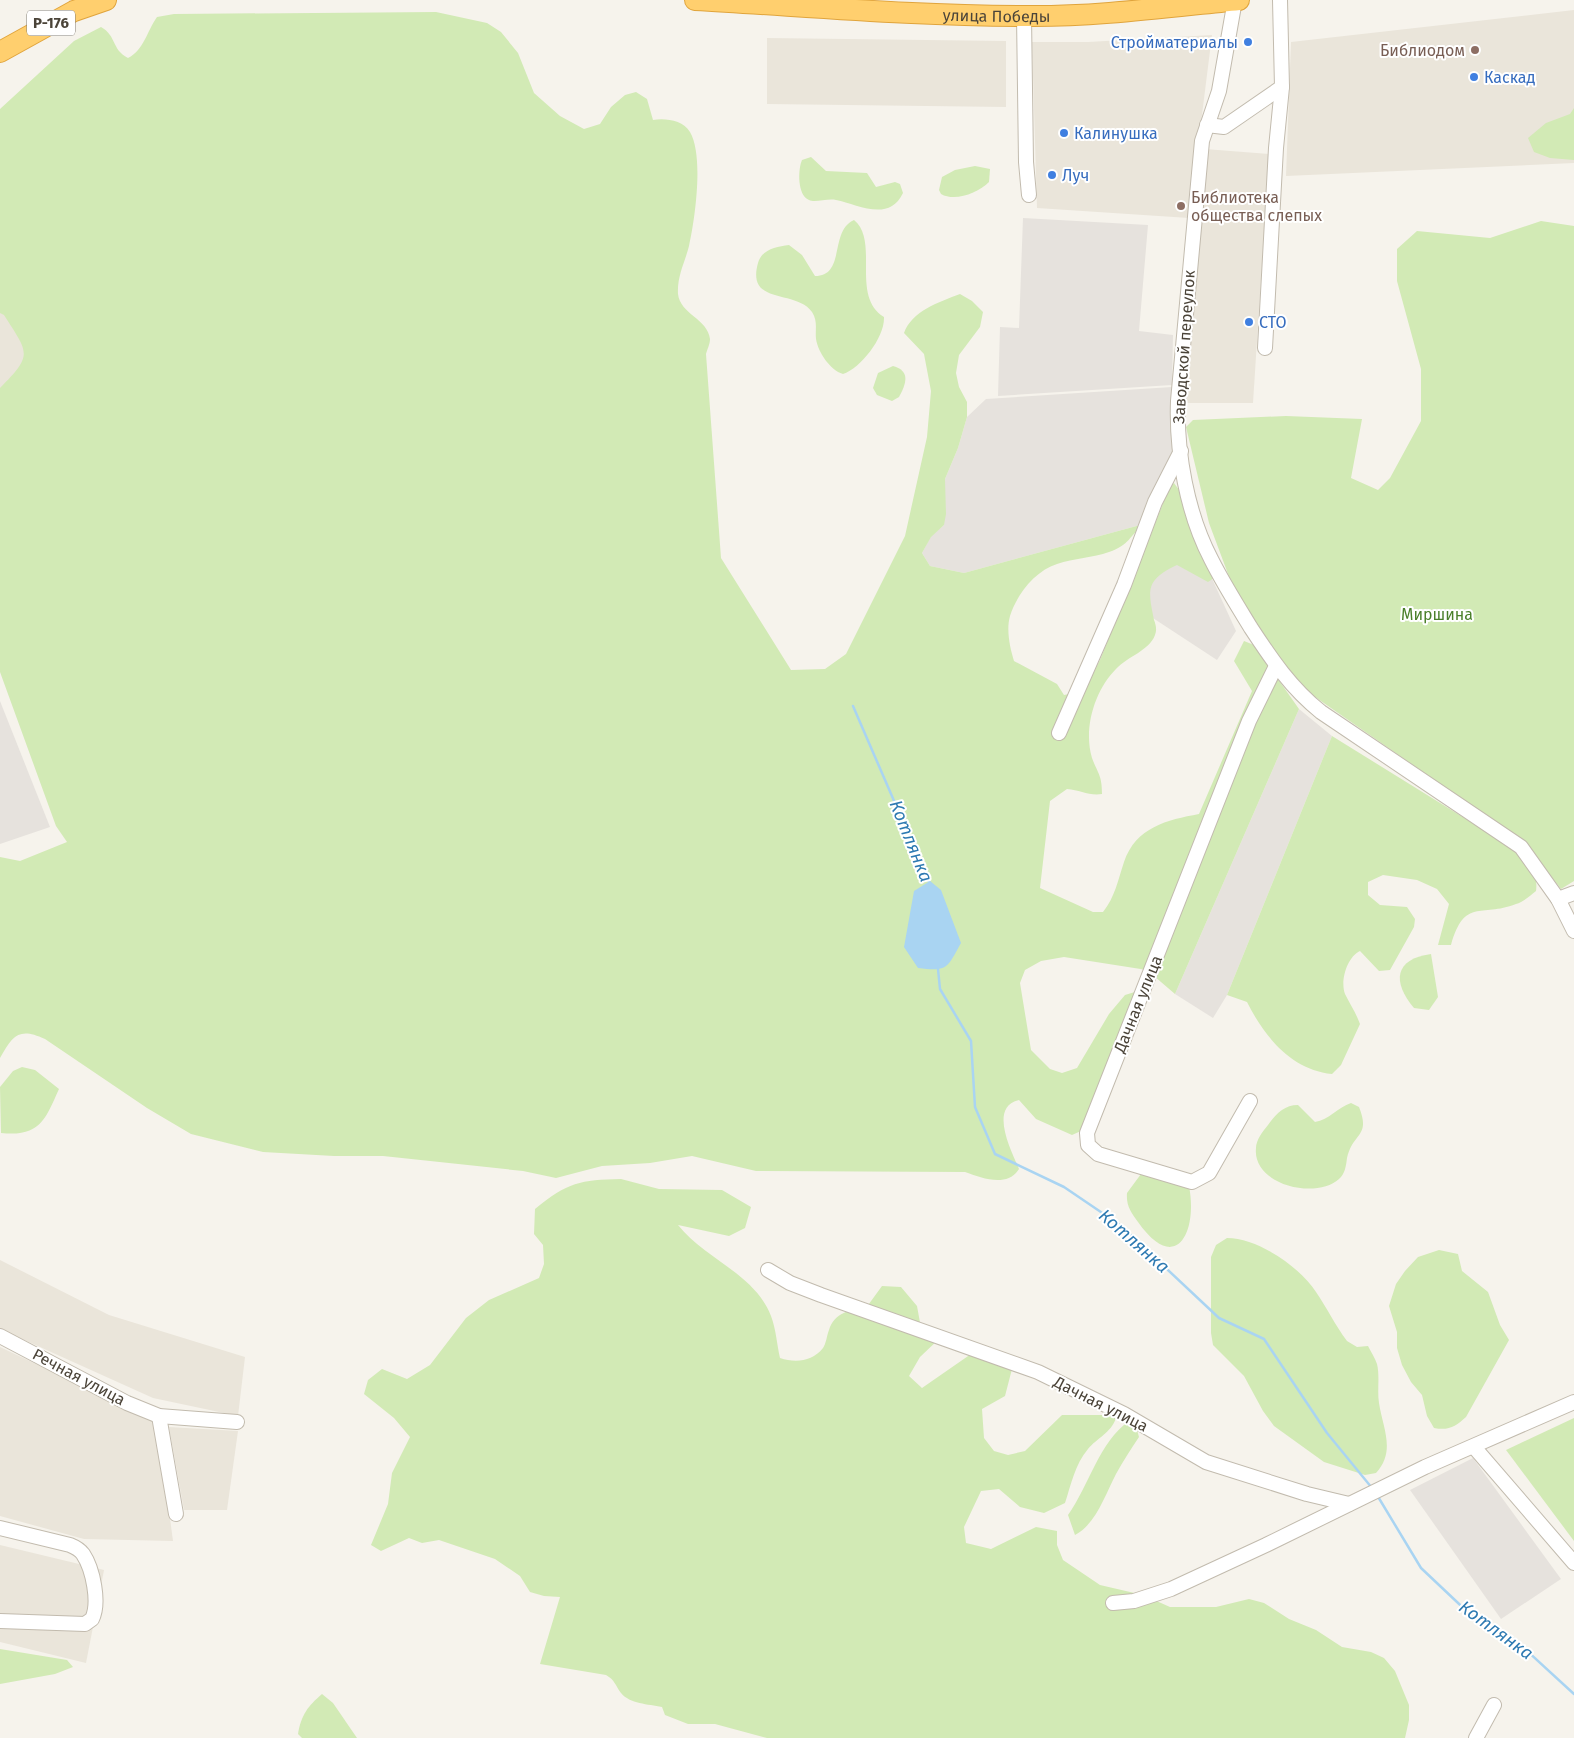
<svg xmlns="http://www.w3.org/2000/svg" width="1574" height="1738" font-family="'Fira Sans',sans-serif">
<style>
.residential{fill:#eae5da}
.industrial{fill:#e6e2dd}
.green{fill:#d2eab5}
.water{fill:#a9d4f2}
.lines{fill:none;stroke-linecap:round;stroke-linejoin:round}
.stream{stroke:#a9d4f2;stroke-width:2.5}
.minor-casing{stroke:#c2bbae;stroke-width:16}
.highway-casing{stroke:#e0a43c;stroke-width:22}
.minor{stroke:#fff;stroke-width:14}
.highway{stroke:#ffcf6e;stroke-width:20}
.shop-dot{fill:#3f7fe0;stroke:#fff;stroke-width:2}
.education-dot{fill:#8d6e63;stroke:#fff;stroke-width:2}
.labels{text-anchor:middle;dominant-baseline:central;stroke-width:4;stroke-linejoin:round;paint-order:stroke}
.shield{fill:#fff;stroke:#817c74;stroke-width:1}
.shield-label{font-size:15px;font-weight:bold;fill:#4b4439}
.street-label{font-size:16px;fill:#4b4439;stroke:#fff}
.shop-label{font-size:16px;fill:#366cbe;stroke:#fff;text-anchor:start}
.education-label{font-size:16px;fill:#785e54;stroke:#fff;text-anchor:end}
.park-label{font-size:16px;fill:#4a7f2a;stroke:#fff}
.water-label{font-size:18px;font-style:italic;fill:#2e7ab2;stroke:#fff}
</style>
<rect width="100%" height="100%" fill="#f6f3ec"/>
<!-- residential -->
<g class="residential">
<path d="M1574 10V163L1286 176 1291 42Z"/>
<path d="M1212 35 1189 218 1037 208 1032 42H1088Z"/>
<path d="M767 38 1006 41V107L767 104Z"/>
<path d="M1205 149 1269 154 1253 403H1185L1189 293Z"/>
<path d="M0 278 38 374 0 409Z"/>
<path d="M0 1260 109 1315 245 1357 238 1416 153 1398 0 1329Z"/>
<path d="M0 1347 157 1421 173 1541 84 1539 0 1516Z"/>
<path d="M169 1427 238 1431 227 1510H184Z"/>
<path d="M0 1545 104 1570 86 1663 0 1642Z"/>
</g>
<!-- industrial -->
<g class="industrial">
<path d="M1023 218 1148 225 1139 331 1173 335 1172 385 998 396 1000 327 1019 328Z"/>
<path d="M1172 387 1176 447 1144 524 964 573 930 566 922 553 931 536 944 525 945 479 958 448 967 417 986 399Z"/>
<path d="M1186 522 1236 631 1217 660 1130 603Z"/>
<path d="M0 701 50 827 0 844Z"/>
<path d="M1299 709 1332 736 1227 995 1213 1018 1175 994Z"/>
<path d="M1473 1458 1561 1579 1501 1619 1410 1490Z"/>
</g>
<!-- green -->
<g class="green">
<path d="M436 12 487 23 501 32 518 53 534 93 560 116 584 129 600 124 611 107 625 95 636 92 647 99 653 120C665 118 683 120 690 132 704 156 695 219 689 246 685 262 677 276 678 294 680 314 708 319 710 339 710 344 707 350 706 354L721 558 791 670 825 669 846 654 905 536 927 437 931 391 924 354 904 333C912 311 939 302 960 294L972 301 983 312 980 327 959 355 956 373 959 387 967 402V417L958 448 945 479 946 514 944 525 931 537 922 553 930 566 964 573 1144 524C1129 536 1130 545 1109 552 1093 558 1074 558 1057 564 1035 571 1017 594 1010 616 1006 630 1010 648 1014 661L1057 684 1064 695C1087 692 1090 679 1100 660L1170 486 1174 483 1182 494 1214 578 1208 582 1177 565C1145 580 1148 590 1154 620 1156 625 1157 630 1155 635 1149 651 1128 656 1116 669 1095 690 1083 728 1092 758 1098 774 1102 775 1102 794 1089 796 1080 790 1067 789L1050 801 1040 888 1093 912H1103C1115 897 1118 880 1124 862 1136 827 1167 820 1199 814L1252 691 1234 661 1244 641 1254 645 1299 709 1175 994 1147 970 1064 957 1041 961 1025 970 1020 983 1031 1050 1050 1069 1062 1073 1077 1068 1109 1014 1125 995 1138 991 1081 1131 1072 1135 1036 1119 1019 1100C988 1107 1012 1152 1019 1169 1007 1188 982 1178 965 1172L756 1171 692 1156 650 1163 602 1166 556 1178 523 1171 383 1156H334L263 1152 191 1134 147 1108 45 1039C19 1027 13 1035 0 1058V857L20 861 67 842 56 826 0 672V388C34 354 28 353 4 315L0 313V109L74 41 101 27C117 36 111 49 128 58 144 50 147 31 157 17L174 14Z"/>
<path d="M1574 108V160L1550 158 1534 152 1528 138 1546 123 1570 114Z"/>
<path d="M811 157 826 171 867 173 876 187 895 182 900 184 903 193C889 223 857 204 836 200 828 198 815 203 809 200 797 195 798 169 802 160Z"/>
<path d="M975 166 990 169 989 182C978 193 955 202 941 194L939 190 942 177 955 170Z"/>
<path d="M854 220C880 241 850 296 884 317 885 337 861 368 843 374 830 370 818 352 816 339 815 329 818 321 812 312 796 289 746 306 758 263 762 249 776 247 789 245L802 255 815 276C846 276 829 231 854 220Z"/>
<path d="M1541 221 1574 226V881L1561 889 1525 843 1295 683 1237 598 1209 523 1186 427 1193 420 1286 416 1362 419 1351 478 1378 490 1390 478 1421 421V369L1397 281V249L1417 231 1490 238Z"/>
<path d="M893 366C911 371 906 384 899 397L892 401 877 395 873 388 878 373Z"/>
<path d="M1332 736 1524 855C1532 867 1538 877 1536 891 1530 896 1523 902 1516 904 1480 918 1465 897 1451 945H1438L1449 904 1437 889 1417 880 1383 875 1368 882V895L1380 905 1407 907 1415 919 1414 927 1390 970 1379 971 1360 951C1347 957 1340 981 1345 994 1350 1004 1356 1013 1360 1024L1341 1065 1332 1074C1291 1070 1264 1036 1247 1002L1227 995Z"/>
<path d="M1431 954 1438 997 1429 1010 1414 1008C1392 982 1394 959 1431 954Z"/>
<path d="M22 1067 35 1070 59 1089C45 1120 40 1137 1 1133L0 1087 13 1071Z"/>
<path d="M1351 1103 1359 1107C1371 1137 1353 1132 1347 1158 1346 1166 1345 1174 1339 1179 1316 1200 1252 1185 1256 1148 1256 1140 1263 1131 1268 1125 1276 1114 1284 1105 1298 1105L1315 1122C1329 1120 1338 1107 1351 1103Z"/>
<path d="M1141 1174 1189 1186C1198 1232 1176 1276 1138 1222 1131 1212 1126 1206 1127 1193Z"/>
<path d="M621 1179 659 1189 722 1190 751 1207 745 1228 729 1236 678 1225C705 1259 755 1274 771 1316 776 1329 777 1345 780 1358 795 1363 812 1362 823 1348 826 1344 827 1335 829 1330 834 1313 851 1309 866 1308L882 1286 901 1287 917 1306 921 1328 940 1338 920 1357 909 1376 922 1388 971 1354 1012 1369 1005 1396 982 1409 984 1438 994 1451 1008 1455 1025 1451 1062 1415H1108L1116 1418C1111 1433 1097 1438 1088 1449 1075 1464 1071 1485 1065 1503L1044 1513 1020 1507 999 1489 981 1491 964 1527 966 1543 991 1549 1036 1527 1057 1531V1545L1063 1560 1100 1585 1143 1595 1170 1607H1216L1249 1599 1264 1603 1289 1619 1316 1630 1342 1647 1371 1652 1384 1658 1395 1671 1409 1705V1720L1405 1738H767L715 1724H688L665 1715 662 1707C648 1704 630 1704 621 1693 615 1685 615 1680 606 1675L540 1664 560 1597 544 1596 530 1592 520 1576 495 1559 439 1540 422 1543 409 1538 381 1551 371 1545 388 1504 392 1473 410 1437 394 1418 364 1394 368 1380 382 1369 407 1379 430 1365 466 1318 489 1300 539 1278 544 1264 543 1245 534 1234 535 1209C568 1182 580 1180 621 1179Z"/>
<path d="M1227 1238C1258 1238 1300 1267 1316 1292 1327 1308 1335 1325 1347 1341L1357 1347 1368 1346C1371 1352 1375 1358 1377 1364 1380 1376 1377 1391 1379 1403 1383 1429 1396 1451 1376 1473L1365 1475 1324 1462 1274 1426 1263 1411 1244 1376 1213 1345 1211 1333V1257L1216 1245Z"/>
<path d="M1439 1250 1458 1254 1462 1271 1488 1292 1500 1325 1509 1340 1466 1417C1456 1426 1449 1431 1434 1428L1427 1416 1422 1395 1411 1382 1402 1365 1397 1348V1332L1389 1306 1396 1284 1405 1271 1418 1257Z"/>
<path d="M1574 1418V1541L1506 1450Z"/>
<path d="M1129 1421 1135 1423 1139 1437C1131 1449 1123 1461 1116 1474 1105 1495 1096 1524 1075 1535L1068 1515C1089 1486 1099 1442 1129 1421Z"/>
<path d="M0 1649 67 1660 73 1667 55 1674 0 1684Z"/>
<path d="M322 1694 333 1703 357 1738H302L298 1734C301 1715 308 1706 322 1694Z"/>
</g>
<!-- water -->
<path class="water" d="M930 881 941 890 961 943C947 968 948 972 918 968L904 947 914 891Z"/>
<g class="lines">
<!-- stream -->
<g class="stream">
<path d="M853 706 930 884"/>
<path d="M938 969 940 989 971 1041 975 1107 995 1154 1064 1187 1120 1225 1219 1318 1264 1339 1327 1433 1372 1488"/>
<path d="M1377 1495 1421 1568 1475 1619 1514 1639 1574 1694"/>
</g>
<!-- minor casing -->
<g class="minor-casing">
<g id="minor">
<path d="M1235 0 1219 91 1202 141 1178 401C1176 452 1187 513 1211 559 1223 583 1237 605 1251 628 1272 660 1291 688 1321 712L1521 847 1558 899 1574 931"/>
<path d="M1024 16 1026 162 1029 195"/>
<path d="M1207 125 1224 127 1282 87"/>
<path d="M1265 348 1276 148 1282 87 1280 0"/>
<path d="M1059 733 1124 585 1155 502 1181 451"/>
<path d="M1558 899 1574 893"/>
<path d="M1250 1101 1209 1173 1192 1182 1098 1154 1088 1145 1087 1133 1249 721 1276 666"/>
<path d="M768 1270 790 1283 821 1295 1038 1372 1124 1414 1206 1462 1307 1494 1349 1504"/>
<path d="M0 1336 127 1403 159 1416 237 1422"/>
<path d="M159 1416 176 1514"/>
<path d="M1474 1447 1574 1563"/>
<path d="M0 1528 70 1545C75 1547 80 1550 83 1554 93 1569 100 1603 92 1619L85 1624 0 1621"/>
<path d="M1113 1603 1134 1601 1171 1589 1266 1545 1425 1467 1574 1402"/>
<path d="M1476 1738 1494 1705"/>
</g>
</g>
<!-- highway casing -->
<g class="highway-casing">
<g id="highway">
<path id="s1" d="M695 0C804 6 914 16 1024 16 1096 17 1168 7 1239 0"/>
<path d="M0 52 74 11 106 0"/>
</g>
</g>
<!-- minor -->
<use href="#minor" class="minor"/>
<!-- highway -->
<use href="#highway" class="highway"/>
</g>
<!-- markers -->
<g class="shop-dot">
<circle cx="1248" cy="42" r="5"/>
<circle cx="1474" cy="77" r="5"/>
<circle cx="1064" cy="133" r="5"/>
<circle cx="1052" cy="175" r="5"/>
<circle cx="1249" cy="322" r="5"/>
</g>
<g class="education-dot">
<circle cx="1475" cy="50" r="5"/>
<circle cx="1181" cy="206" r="5"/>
</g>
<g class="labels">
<!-- shield labels -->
<rect class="shield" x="27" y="10.5" width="48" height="25" rx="4"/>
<g class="shield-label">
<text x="51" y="23">Р-176</text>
</g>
<!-- street labels -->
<g class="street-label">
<text stroke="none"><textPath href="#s1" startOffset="302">улица Победы</textPath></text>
<text transform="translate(1184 347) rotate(-86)">Заводской переулок</text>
<text transform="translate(1138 1004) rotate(-68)">Дачная улица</text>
<text transform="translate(79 1377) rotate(28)">Речная улица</text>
<text transform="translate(1101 1404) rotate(27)">Дачная улица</text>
</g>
<!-- shop labels -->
<g class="shop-label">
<text x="1238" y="42" text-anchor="end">Стройматериалы</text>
<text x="1484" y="77">Каскад</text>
<text x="1074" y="133">Калинушка</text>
<text x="1062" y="175">Луч</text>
<text x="1259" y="322">СТО</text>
</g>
<!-- education labels -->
<g class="education-label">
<text x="1465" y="50">Библиодом</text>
<text x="1191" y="197" text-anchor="start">Библиотека<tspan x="1191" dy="18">общества слепых</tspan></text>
</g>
<!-- park labels -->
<g class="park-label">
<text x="1437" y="614">Миршина</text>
</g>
<!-- water labels -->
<g class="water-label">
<text transform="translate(911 841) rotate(68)">Котлянка</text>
<text transform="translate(1134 1241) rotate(41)">Котлянка</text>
<text transform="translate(1496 1630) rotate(36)">Котлянка</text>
</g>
</g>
</svg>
